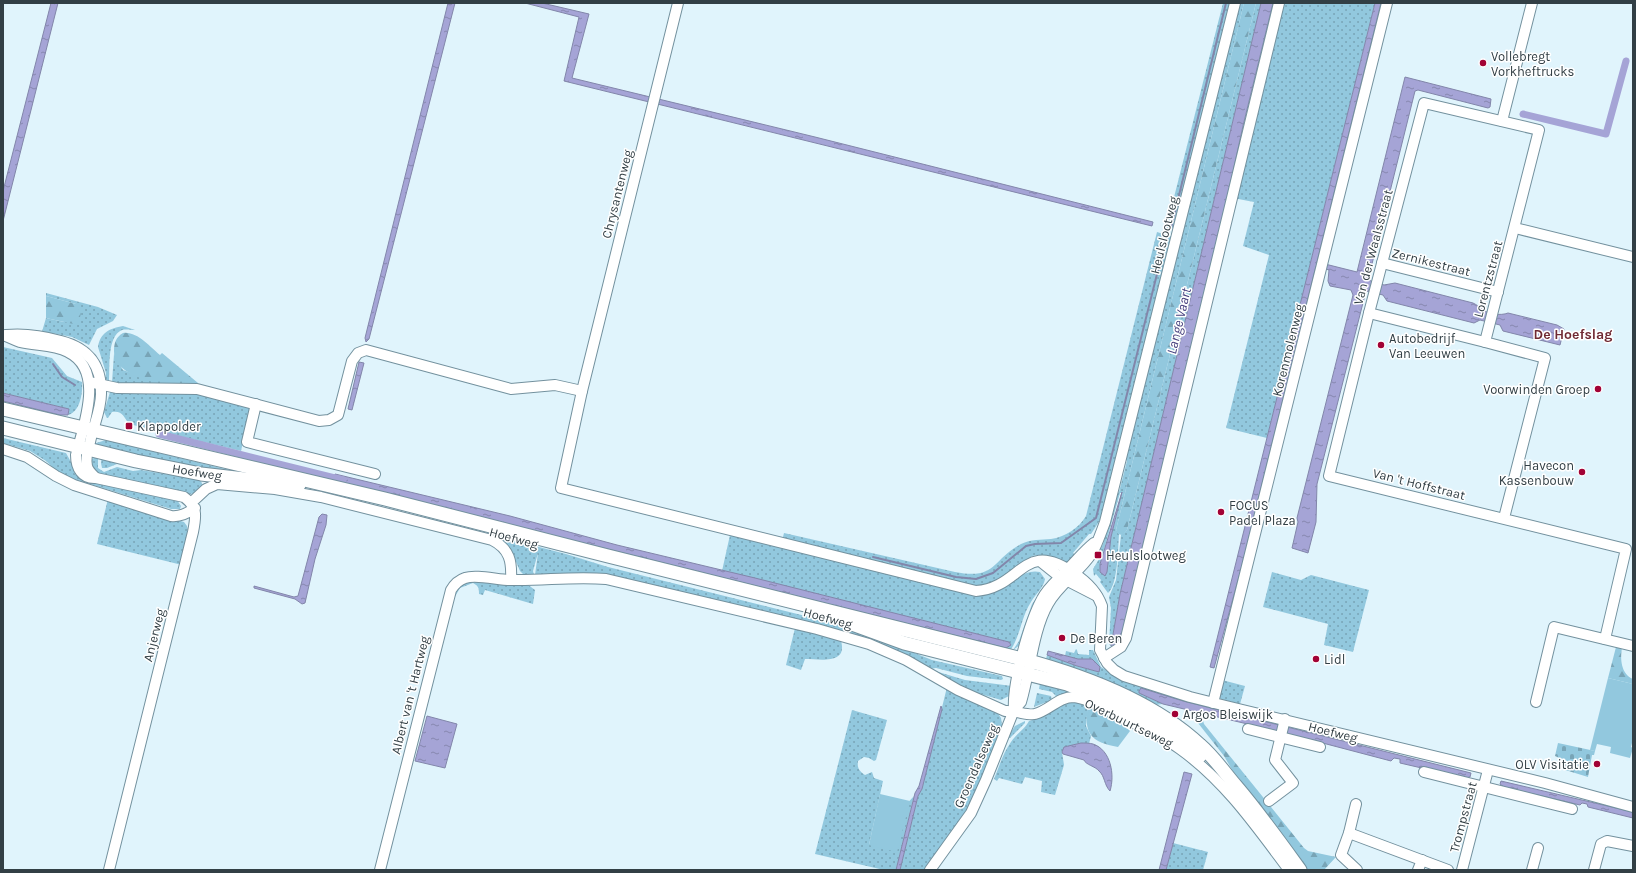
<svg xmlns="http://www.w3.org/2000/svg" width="1636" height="873" font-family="Karla,sans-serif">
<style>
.grass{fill:url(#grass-dots);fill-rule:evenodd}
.forest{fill:url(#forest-firs)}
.cemetery{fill:url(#cemetery-stones)}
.green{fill:#92c8de}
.water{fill:url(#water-ripples);stroke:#8286aa}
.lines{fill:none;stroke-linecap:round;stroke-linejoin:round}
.stream{stroke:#8286aa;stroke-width:2}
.canal{stroke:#a5a4d6;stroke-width:7}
.minor-casing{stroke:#73919e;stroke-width:12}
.major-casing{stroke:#73919e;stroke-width:15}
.minor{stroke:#fff;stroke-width:10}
.major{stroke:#fff;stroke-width:13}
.poi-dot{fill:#a20235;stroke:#fff;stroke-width:1.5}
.labels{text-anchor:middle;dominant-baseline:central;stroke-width:3;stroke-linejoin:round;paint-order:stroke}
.poi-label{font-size:13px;fill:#323f45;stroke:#fff;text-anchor:start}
.street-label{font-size:13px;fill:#323f45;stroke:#fff}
.water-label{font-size:14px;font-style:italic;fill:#443e7c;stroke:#fff}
.neighbourhood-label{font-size:14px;font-weight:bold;fill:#6f2933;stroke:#fff}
</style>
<defs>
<pattern id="grass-dots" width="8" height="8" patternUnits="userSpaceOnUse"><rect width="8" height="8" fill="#92c8de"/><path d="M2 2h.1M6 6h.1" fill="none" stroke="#78a4b6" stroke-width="1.8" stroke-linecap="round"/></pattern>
<pattern id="forest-firs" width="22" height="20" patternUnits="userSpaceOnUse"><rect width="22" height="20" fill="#92c8de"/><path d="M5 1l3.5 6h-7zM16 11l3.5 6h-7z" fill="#78a4b6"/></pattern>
<pattern id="cemetery-stones" width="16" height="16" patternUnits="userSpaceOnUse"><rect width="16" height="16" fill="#92c8de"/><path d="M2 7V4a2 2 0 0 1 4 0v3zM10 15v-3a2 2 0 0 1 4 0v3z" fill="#78a4b6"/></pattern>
<pattern id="water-ripples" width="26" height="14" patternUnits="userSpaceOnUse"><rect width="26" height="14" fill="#a5a4d6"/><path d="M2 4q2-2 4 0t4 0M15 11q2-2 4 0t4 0" fill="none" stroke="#8787af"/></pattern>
</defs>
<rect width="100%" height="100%" fill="#e0f4fc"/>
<!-- grass -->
<g class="grass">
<path d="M1223 3H1231L1175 228 1166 229Z"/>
<path d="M1238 3H1244L1116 530 1119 534C1118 548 1118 585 1108 593L1100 582 1101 580 1096 574 1094 576 1093 569 1099 559 1097 558 1102 551 1100 550 1103 544 1116 494 1119 492 1127 461 1125 458ZM1120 493H1122L1111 537 1107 572 1100 564Z"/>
<path d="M1256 3H1261L1120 594 1111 646 1109 644 1111 608 1109 597 1116 580 1121 535 1127 530Z"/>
<path d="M1281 3H1375L1267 438 1226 428 1269 255 1243 246 1254 202 1233 198Z"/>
<path d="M1157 232 1173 237 1104 514 1091 534H1089L1073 553 1076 556 1067 563C1056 560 1043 553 1032 556L994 583 974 587 782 541 784 533 955 572C997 580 991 560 1021 544 1031 539 1041 540 1051 539 1065 537 1079 528 1086 516Z"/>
<path d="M46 293 98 307 117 315 113 321 97 329 89 345 72 337 52 333 41 335 46 318 64 322 76 304 46 296Z"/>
<path d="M123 326 135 330C131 330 126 329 122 330 107 336 110 367 109 381H107L105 378 106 373 98 347C100 333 110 328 123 326Z"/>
<path d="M3 347 52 358 67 376 82 382C83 393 80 412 68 415L69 409 3 393Z"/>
<path d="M114 354 123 370 168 386 119 385 112 382Z"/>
<path d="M110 392H193L251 406 241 451 129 424C124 417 122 410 112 412L108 418H107L104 412Z"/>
<path d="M3 438 66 453 71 462 75 474 82 479 177 500 181 506 180 509H171L61 475 46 461 30 451 3 443Z"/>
<path d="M106 440 225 469 265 476 174 465 93 444Z"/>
<path d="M98 457V468L104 472 117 467 133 471 141 470 200 480 204 487 196 493 190 494 98 474 91 468V459Z"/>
<path d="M102 457 117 464 107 468H102L101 463Z"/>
<path d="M333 481 1009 642 722 571 730 535 992 592C1008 587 1022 568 1040 572L1045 579C1044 587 1035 595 1031 602 1021 617 1021 635 1010 651Z"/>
<path d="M108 499 184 522 187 526 188 531 182 565 97 544Z"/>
<path d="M424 517 566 554 608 567 850 627 932 660 1002 676 1003 679 1001 680 967 676 936 668 929 669 906 656 678 592 535 575 538 553 533 571 534 575H524L520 571 510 548 501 540 423 520Z"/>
<path d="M1272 572 1301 580 1311 575 1369 590 1353 652 1324 645 1328 624 1263 607Z"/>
<path d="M469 581 527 584 535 590 533 604 485 590 483 595 479 594C479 589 479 586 473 583L460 588 453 600 438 661 436 657 456 589Z"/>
<path d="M1043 589 1020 645 1013 650 1019 641 1032 604Z"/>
<path d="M795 628 841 641C848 665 819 659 805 659L801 670 786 665Z"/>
<path d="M1076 649 1077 650 1078 654 1089 655V650H1093L1101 667 1113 674 1177 698V700L1162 696 1139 693 1163 704 1154 705 1046 659 1047 655 1077 666 1099 672 1092 659H1078L1065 656 1066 651 1074 653Z"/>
<path d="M935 671 965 680 1012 686 1011 695 1001 700 967 690Z"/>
<path d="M1222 680 1245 686 1240 704 1221 699 1219 697Z"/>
<path d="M1040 683 1075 693 1057 697 1052 692 1039 689Z"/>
<path d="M947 687 997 712 1001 718 1002 725 971 805 927 870H900L918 796 922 789Z"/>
<path d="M1037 693 1051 696 1052 700 1034 707Z"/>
<path d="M1075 702 1088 705 1086 726 1091 736 1089 744 1081 743 1064 747 1062 752 1064 765 1055 795 1041 792 1042 781 1025 777 1022 784 999 778 997 781 994 779C999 767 1003 753 1011 742 1016 734 1025 729 1029 721 1047 716 1056 704 1075 702Z"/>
<path d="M852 710 887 720 876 760 874 761 869 758 864 757 858 761C857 768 859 771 865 775L872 772 874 778 883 781 869 845 914 796 896 870H884L815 854Z"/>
<path d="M1025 721V723L1010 738 1008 737 1015 726Z"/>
<path d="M1173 843 1208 852 1203 870H1166Z"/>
</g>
<!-- forest -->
<g class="forest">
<path d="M1244 3H1256L1127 530 1122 535 1118 534 1116 530Z"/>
<path d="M46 296 76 304 81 313 78 325 46 318Z"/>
<path d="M123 333C137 331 150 347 160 355L162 353 198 383V386C188 386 177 387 167 385 150 382 113 373 114 351 114 343 116 337 123 333Z"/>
<path d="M1616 647 1622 648C1620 659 1621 674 1633 679V684L1608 678Z"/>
<path d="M1088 705 1122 723 1130 731 1118 747C1091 742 1083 734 1088 705Z"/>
<path d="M1202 717 1204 724 1304 848 1308 851 1336 857 1324 870H1307L1262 807 1238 780 1224 756 1198 723Z"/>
</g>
<!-- cemetery -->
<path class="cemetery" d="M1558 743 1595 751 1594 755H1592L1588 777 1562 769 1564 760 1555 756Z"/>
<!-- green -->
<g class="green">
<path d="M1608 678 1633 684V739L1631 747 1633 748 1630 758 1610 753 1611 747 1597 744 1595 751 1590 750Z"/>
<path d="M880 794 910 801 897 852 869 845Z"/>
</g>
<!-- water -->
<g class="water">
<path d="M51 3H58L3 221V191Z"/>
<path d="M448 3H455L369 339 366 342 365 338Z"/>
<path d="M525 3H542L589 14 572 78 815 137 1153 222 1152 226 564 81 579 17Z"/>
<path d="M1261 3H1273L1243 126 1216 249 1121 640 1113 647 1111 646 1120 594Z"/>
<path d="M1375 3H1381L1317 262 1357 272 1405 77 1491 99 1490 107 1488 108 1418 90 1415 91 1368 280 1384 285 1395 283 1473 303C1477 305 1478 306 1482 309 1487 314 1501 316 1508 313L1557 325 1564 329 1560 345 1503 331 1500 325 1480 320 1474 323 1387 301 1383 295 1366 291 1317 484 1316 522 1308 553 1292 548 1298 522 1297 518 1353 295 1351 290 1330 286 1328 281 1329 270 1316 266 1241 569 1214 668 1210 667Z"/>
<path d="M359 362 364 363 352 410 348 409Z"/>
<path d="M3 393 69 409 68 415H60L3 401Z"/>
<path d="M335 474 510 516 617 545 755 578 1009 642 1011 645 1006 648 333 481Z"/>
<path d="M1122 492 1111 537 1107 572 1105 576 1100 572V564Z"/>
<path d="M322 514 327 515 326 525 315 559 305 603 302 604 295 599 254 588V586L294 597 298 596 319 517Z"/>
<path d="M1048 651 1078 659H1092L1100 667 1099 672 1077 666 1047 655Z"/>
<path d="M1141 688 1183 701 1471 773 1470 777 1465 778 1400 763V759L1394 758 1391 761 1277 731 1163 704 1139 693V691Z"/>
<path d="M941 706 942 709 922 789 918 796 900 870H896L915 793 919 786Z"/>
<path d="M427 716 457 724 445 768 415 761Z"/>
<path d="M1081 743C1084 743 1090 743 1093 744 1111 750 1115 775 1110 791 1104 785 1105 776 1099 771 1095 766 1086 765 1084 760L1063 754 1062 752 1064 747Z"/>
<path d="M1184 772 1192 774 1166 870H1159Z"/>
<path d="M1501 781 1633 812V818L1588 807 1587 804 1582 803 1580 805 1504 787 1500 784Z"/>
</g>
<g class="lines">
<!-- stream -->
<g class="stream">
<path d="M1171 228 1226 3"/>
<path d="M53 364 62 377 75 385"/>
<path d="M873 557 956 577 976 579 993 573 1026 546 1035 544 1061 543 1096 518 1166 238"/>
</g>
<!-- canal -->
<g class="canal">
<path d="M1523 114 1606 134 1626 61"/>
<path d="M159 434 343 480"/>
</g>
<!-- minor casing -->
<g class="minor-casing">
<g id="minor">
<path d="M1502 121 1532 3"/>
<path d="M1515 228 1633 257"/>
<path d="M1382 263 1498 292"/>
<path d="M1369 313 1485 342"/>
<path d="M3 335C9 337 14 340 20 342 35 346 54 344 68 352 105 370 84 424 76 455 76 468 82 479 96 478L184 497C198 507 196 517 193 532L109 870"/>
<path d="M6 335C25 333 43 336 61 341 88 348 102 365 101 394 101 410 93 427 90 442 88 449 85 458 87 466 88 471 92 474 96 478"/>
<path d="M89 382 117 388 197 389 319 421 329 420 338 415 352 361 358 353 366 350 511 389 555 385 582 391 561 488 976 591C1022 588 1023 537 1075 574 1087 582 1097 592 1102 606L1100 650 1107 663 1114 670 1124 676 1190 697 1226 706 1545 783 1633 807"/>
<path d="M582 391 678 3"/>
<path d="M256 404 247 442 375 474"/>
<path d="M3 449 27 457 56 476 74 485 171 516C181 517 187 513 195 508"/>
<path d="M192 502 206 489 217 484 275 489 321 497 492 540C510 549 512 562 511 580"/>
<path d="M1504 518 1545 358 1485 342 1539 130 1424 103 1369 313 1329 476 1626 549 1605 639"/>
<path d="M1040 561 1060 577 1097 596"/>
<path d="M1104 658 1121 647 1126 638 1279 3"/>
<path d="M1536 702 1554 627 1633 646"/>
<path d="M1213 703 1387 3"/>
<path d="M1014 710C1012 684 1029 623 1042 599 1048 587 1059 579 1068 569 1077 560 1084 551 1094 543"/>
<path d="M1248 729 1320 747"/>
<path d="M1424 772 1572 809"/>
<path d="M1269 801 1293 783 1275 760 1285 719"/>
<path d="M1356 804 1349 833 1341 855 1357 870"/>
<path d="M1349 833 1448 870"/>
<path d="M380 870 451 590C454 585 459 580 465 578 476 574 498 580 510 580 543 581 573 576 606 579L817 629 869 644 906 660 958 690 1005 711C1015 710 1028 716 1035 714 1050 710 1058 697 1074 697 1087 698 1107 710 1119 716 1140 726 1161 735 1180 749 1225 781 1256 826 1289 870"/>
<path d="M930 870 971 813 986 780 1014 710 1021 702C1030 672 1033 630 1048 604 1059 584 1080 572 1092 553 1096 547 1102 530 1105 522L1235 3"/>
<path d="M1418 870 1422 860"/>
<path d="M1462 870 1488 770"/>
<path d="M1532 870 1538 848"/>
<path d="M1594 870 1601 844 1607 841 1633 846"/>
</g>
</g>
<!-- major casing -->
<g class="major-casing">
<g id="major">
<path d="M3 409 385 499 608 556 1022 659C1082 675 1154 702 1200 745 1214 757 1224 772 1236 786 1259 813 1279 841 1300 870"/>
<path d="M3 428 136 461 201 474 299 485"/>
<path d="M849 623 904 643 1067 684 1104 699 1148 720 1178 739 1200 756"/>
</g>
</g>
<!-- minor -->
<use href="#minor" class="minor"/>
<!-- major -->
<use href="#major" class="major"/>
</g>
<!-- markers -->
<g class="poi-dot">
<circle cx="1483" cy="63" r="4"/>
<circle cx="1381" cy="345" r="4"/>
<circle cx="1598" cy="389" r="4"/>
<rect x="125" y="422" width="8" height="8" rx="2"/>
<circle cx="1582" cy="472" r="4"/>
<circle cx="1221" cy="512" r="4"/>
<rect x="1094" y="551" width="8" height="8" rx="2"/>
<circle cx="1062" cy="638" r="4"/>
<circle cx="1316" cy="659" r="4"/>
<circle cx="1175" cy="714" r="4"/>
<circle cx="1597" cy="764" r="4"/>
</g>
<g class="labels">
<!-- poi labels -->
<g class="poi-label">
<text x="1491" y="56">Vollebregt<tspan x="1491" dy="15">Vorkheftrucks</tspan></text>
<text x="1389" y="338">Autobedrijf<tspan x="1389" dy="15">Van Leeuwen</tspan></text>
<text x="1590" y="389" text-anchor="end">Voorwinden Groep</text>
<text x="137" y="426">Klappolder</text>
<text x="1574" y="465" text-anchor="end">Havecon<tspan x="1574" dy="15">Kassenbouw</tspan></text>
<text x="1229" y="505">FOCUS<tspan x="1229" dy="15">Padel Plaza</tspan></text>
<text x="1106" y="555">Heulslootweg</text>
<text x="1070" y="638">De Beren</text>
<text x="1324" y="659">Lidl</text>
<text x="1183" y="714">Argos Bleiswijk</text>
<text x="1589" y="764" text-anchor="end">OLV Visitatie</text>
</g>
<!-- street labels -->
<g class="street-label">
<text transform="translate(617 194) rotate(-76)">Chrysantenweg</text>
<text transform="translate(1164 235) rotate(-76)">Heulslootweg</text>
<text transform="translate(1373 247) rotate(-75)">Van der Waalsstraat</text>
<text transform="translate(1431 262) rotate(14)">Zernikestraat</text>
<text transform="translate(1488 279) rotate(-75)">Lorentzstraat</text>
<text transform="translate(1288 350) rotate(-76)">Korenmolenweg</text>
<text transform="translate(197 472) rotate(9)">Hoefweg</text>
<text transform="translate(1419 484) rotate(14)">Van 't Hoffstraat</text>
<text transform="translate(514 538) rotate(15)">Hoefweg</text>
<text transform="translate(828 618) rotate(15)">Hoefweg</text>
<text transform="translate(154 635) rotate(-76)">Anjerweg</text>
<text transform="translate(410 695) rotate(-76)">Albert van 't Hartweg</text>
<text transform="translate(1129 723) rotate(26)">Overbuurtseweg</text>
<text transform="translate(1333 732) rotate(14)">Hoefweg</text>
<text transform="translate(976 766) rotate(-66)">Groendalseweg</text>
<text transform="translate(1463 817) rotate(-75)">Trompstraat</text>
</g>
<!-- water labels -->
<g class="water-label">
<text transform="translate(1179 321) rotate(-77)">Lange Vaart</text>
</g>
<!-- neighbourhood labels -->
<g class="neighbourhood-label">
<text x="1573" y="334">De Hoefslag</text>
</g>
</g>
<!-- border -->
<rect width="1636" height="873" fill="none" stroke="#323f45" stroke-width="8"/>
</svg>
